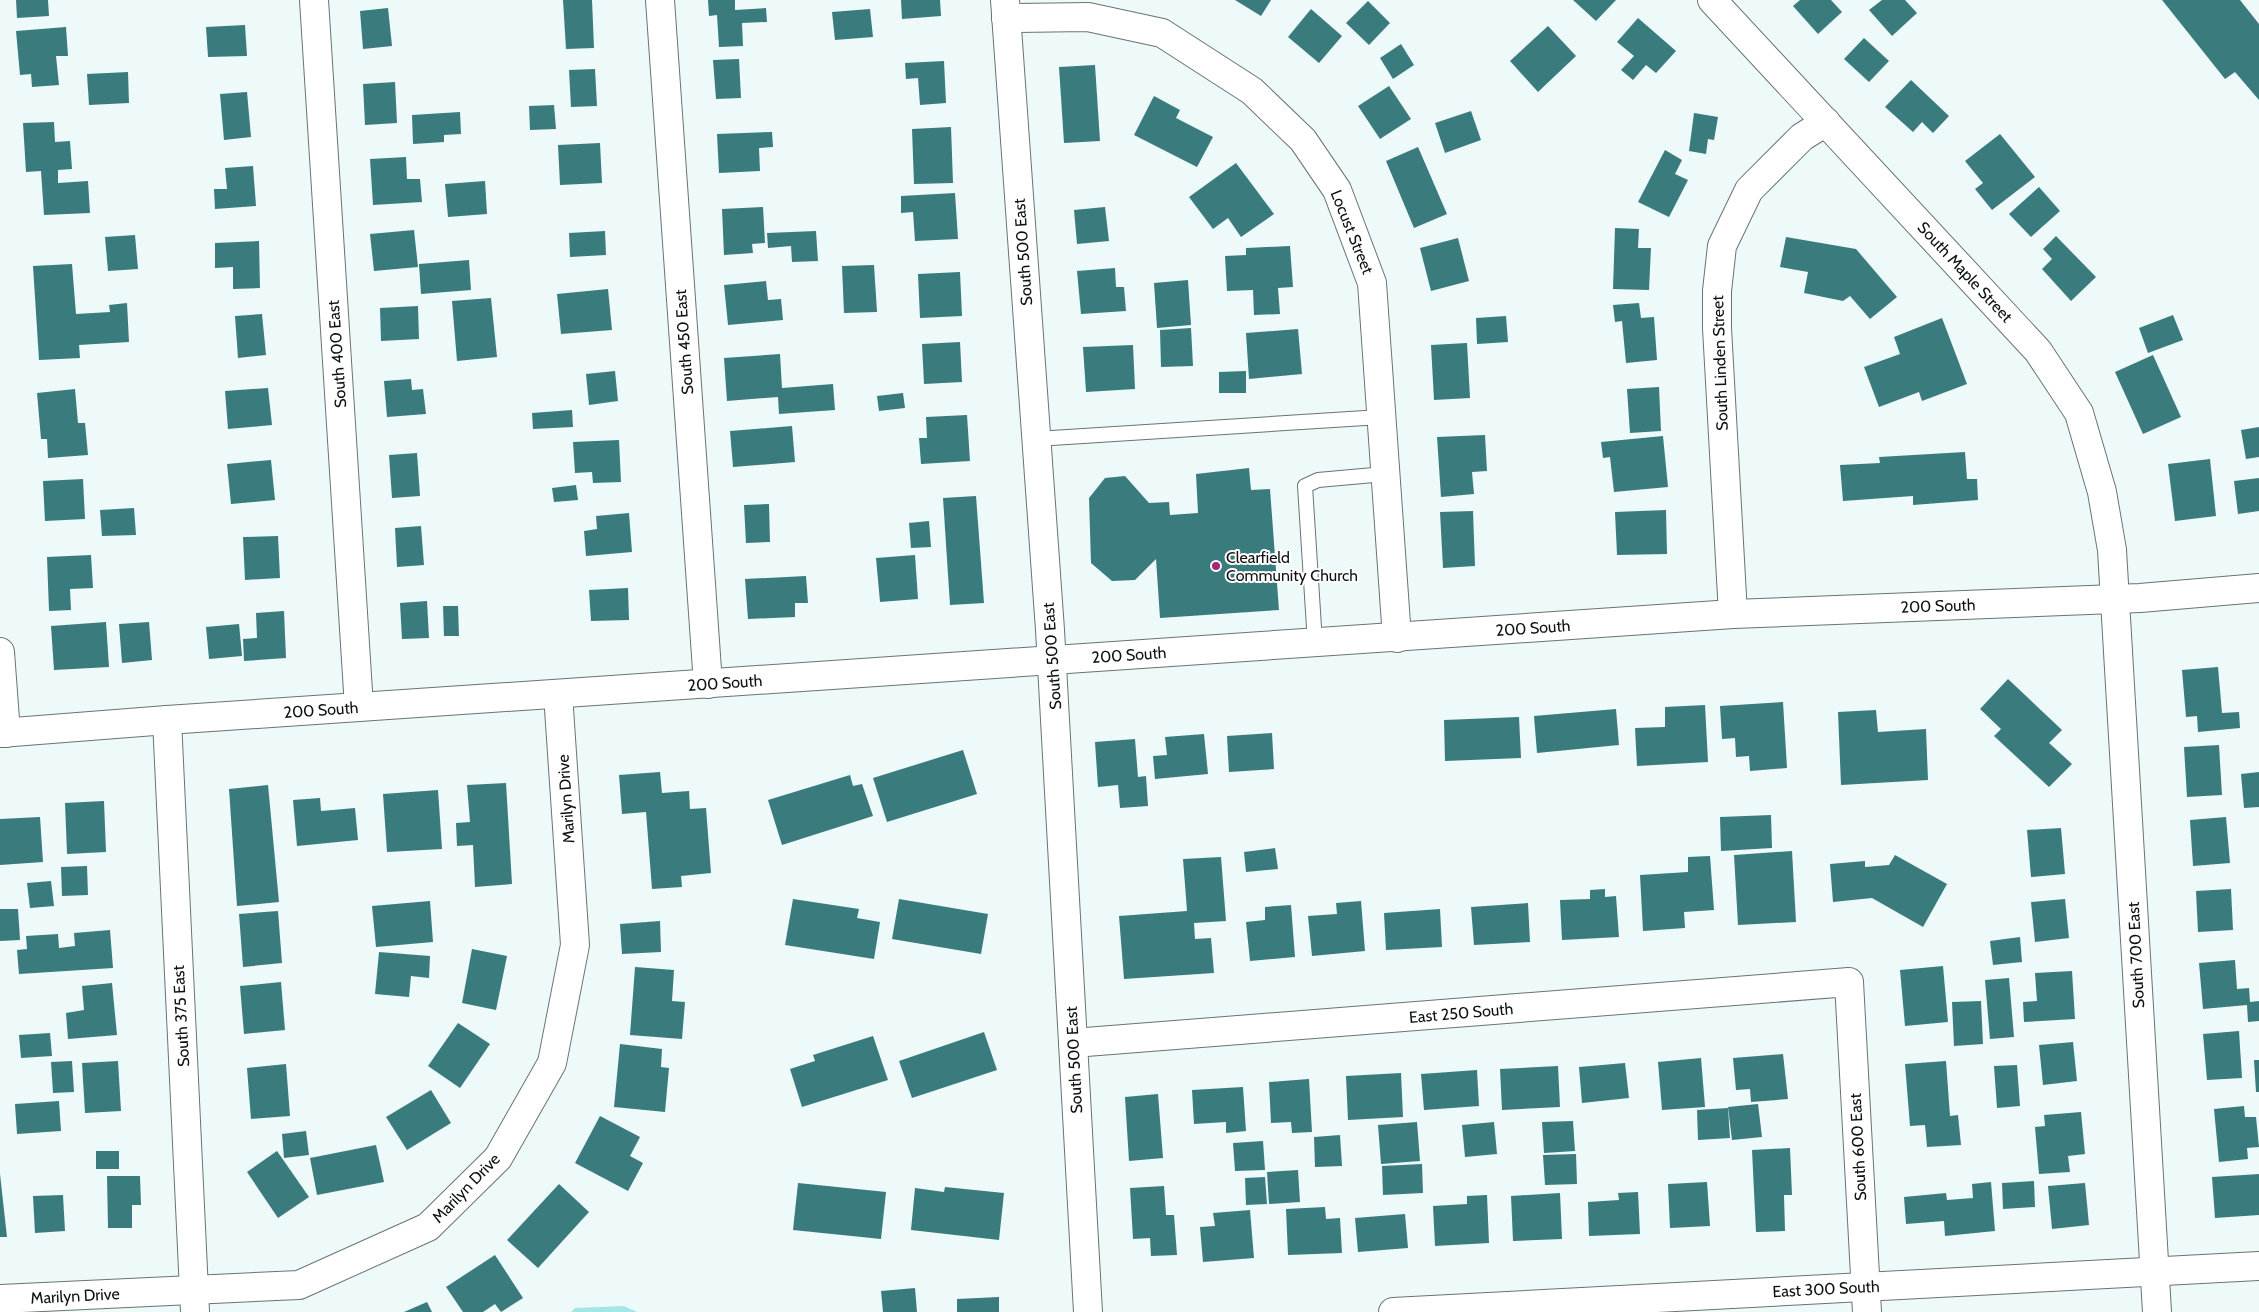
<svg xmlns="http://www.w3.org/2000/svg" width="2259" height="1312" font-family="Cabin,sans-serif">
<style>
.water{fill:#a3e6e6}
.building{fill:#3a7c7d}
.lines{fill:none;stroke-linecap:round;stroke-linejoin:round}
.service-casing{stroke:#697373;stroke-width:16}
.minor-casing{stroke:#697373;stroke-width:30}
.tertiary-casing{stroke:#697373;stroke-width:30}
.service{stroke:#fff;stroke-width:14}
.minor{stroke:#fff;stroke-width:28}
.tertiary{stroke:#fff;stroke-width:28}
.poi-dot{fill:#a52473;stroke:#fff;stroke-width:2}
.labels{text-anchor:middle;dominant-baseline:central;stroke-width:4;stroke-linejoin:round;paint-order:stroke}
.street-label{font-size:16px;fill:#0d1111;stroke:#fff}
.poi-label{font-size:16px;fill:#0d1111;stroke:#fff;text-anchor:start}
</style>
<rect width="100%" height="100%" fill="#eef9f9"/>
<!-- water -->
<path class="water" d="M624 1306 637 1312H571L575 1308Z"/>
<!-- building -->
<g class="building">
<path d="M16 0H48L49 16 17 18Z"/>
<path d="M563 0H592L594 48 566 49Z"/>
<path d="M708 0H735V10L766 8 767 22 742 23 743 46 719 47 717 15 709 16Z"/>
<path d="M901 0H940L941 16 902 19Z"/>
<path d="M1235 0H1271L1261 16Z"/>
<path d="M1573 0H1616L1596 21Z"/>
<path d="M1800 0H1831L1842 12 1818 34 1793 6Z"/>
<path d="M1882 0H1905L1917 13 1892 36 1869 10Z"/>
<path d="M2162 0H2240L2259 24V100L2235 72 2225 79Z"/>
<path d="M1368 1 1390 23 1369 45 1346 23Z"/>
<path d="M388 8 392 46 363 49 360 11Z"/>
<path d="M870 9 873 37 835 40 832 12Z"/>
<path d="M1311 9 1342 36 1319 63 1288 37Z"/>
<path d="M1638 18 1676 51 1656 73 1646 65 1633 80 1621 70 1634 56 1617 42Z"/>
<path d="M245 25 247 56 208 57 206 27Z"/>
<path d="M1548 26 1576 56 1538 92 1510 61Z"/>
<path d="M66 27 68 56H56L59 85 32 87 31 74 20 75 16 31Z"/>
<path d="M1864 38 1889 61 1869 82 1844 59Z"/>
<path d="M1401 44 1414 65 1393 79 1380 58Z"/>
<path d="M739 59 741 98 716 99 713 60Z"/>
<path d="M944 61 946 103 920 105 918 78 906 79 905 63Z"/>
<path d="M1095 65 1100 141 1064 143 1059 67Z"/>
<path d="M595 69 597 106 571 107 569 70Z"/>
<path d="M128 72 129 103 89 105 87 74Z"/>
<path d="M1911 80 1949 116 1933 133 1922 122 1913 132 1885 107Z"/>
<path d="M395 82 397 123 365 125 363 84Z"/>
<path d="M1389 86 1411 119 1380 139 1358 106Z"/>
<path d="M247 92 251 137 224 140 220 94Z"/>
<path d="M1154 96 1180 110 1176 118 1213 137 1197 167 1134 135Z"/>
<path d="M554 105 556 129 530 130 529 106Z"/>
<path d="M1471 111 1481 140 1445 153 1435 123Z"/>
<path d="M460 112 461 134 444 135V142L413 144 412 115Z"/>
<path d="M1694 113 1718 117 1714 140 1708 139 1706 154 1689 151Z"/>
<path d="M54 122 55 142 70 141 72 169 58 170V183L88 181 90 213 44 215 41 171 26 172 23 123Z"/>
<path d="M951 127 953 183 914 184 912 129Z"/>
<path d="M772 132 773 147 759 148 760 171 719 173 717 134Z"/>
<path d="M2000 134 2035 177 1992 210 1975 189 1983 183 1965 161Z"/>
<path d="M600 143 602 183 560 185 558 145Z"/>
<path d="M1418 147 1447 214 1414 228 1386 161Z"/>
<path d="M1665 150 1682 160 1675 174 1688 180 1669 217 1638 202Z"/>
<path d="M406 157 407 179H420L422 202 373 205 370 159Z"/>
<path d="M1236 163 1274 214 1241 237 1228 218 1213 229 1189 197Z"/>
<path d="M253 166 256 206 215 209 214 189H227L225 168Z"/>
<path d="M485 181 487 214 448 217 445 184Z"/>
<path d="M2039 187 2060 211 2031 237 2009 214Z"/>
<path d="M955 193 958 239 915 241 913 212 901 213V196Z"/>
<path d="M763 207 765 243 752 244 753 253 724 255 722 209Z"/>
<path d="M1105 207 1109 241 1077 244 1074 210Z"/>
<path d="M1615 228 1639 229 1638 248H1651L1649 290 1613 289Z"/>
<path d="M414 230 418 267 374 271 370 234Z"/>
<path d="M605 231 606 255 570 257 569 233Z"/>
<path d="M816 231 818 261 792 262 791 246 768 248 767 233Z"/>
<path d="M135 235 138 269 108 271 105 237Z"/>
<path d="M2056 236 2096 277 2071 301 2042 269 2052 259 2043 249Z"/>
<path d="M1786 237 1856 249 1897 297 1870 319 1850 296 1843 301 1804 293 1808 272 1780 267Z"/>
<path d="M1458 238 1469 281 1431 291 1420 248Z"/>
<path d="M259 241 260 288 233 289V267L215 268V243Z"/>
<path d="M1290 246 1293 287 1278 288 1280 314 1254 315 1253 290 1227 291 1225 256 1246 255V248Z"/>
<path d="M469 260 471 290 421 294 419 264Z"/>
<path d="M72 264 76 314 110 312 109 305 127 303 129 342 79 345 80 358 39 360 33 266Z"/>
<path d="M874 265 877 312 844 313 842 266Z"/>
<path d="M1115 268 1116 287H1124L1126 311 1081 314 1077 271Z"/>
<path d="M960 272 962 316 920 318 918 274Z"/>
<path d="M1188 280 1191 325 1157 328 1154 283Z"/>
<path d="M766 281 768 300 781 299 783 320 728 325 724 285Z"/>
<path d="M608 289 612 330 561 334 557 294Z"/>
<path d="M491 298 497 357 457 361 452 301Z"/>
<path d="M1639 303 1641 318 1654 317 1657 360 1626 363 1622 321 1615 322 1613 305Z"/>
<path d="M418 306 419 339 381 341 380 308Z"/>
<path d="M262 314 266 355 238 358 235 316Z"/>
<path d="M2173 315 2183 340 2148 353 2139 328Z"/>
<path d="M1506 316 1508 342 1477 344 1476 318Z"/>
<path d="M1942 318 1967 384 1922 401 1919 392 1879 407 1864 367 1900 354 1894 337Z"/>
<path d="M1191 328 1193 366 1161 367 1160 330Z"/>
<path d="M1298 329 1302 374 1249 379 1246 333Z"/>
<path d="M960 342 962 382 924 384 922 344Z"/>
<path d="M1467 343 1470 398 1434 400 1431 345Z"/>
<path d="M1133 345 1135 389 1086 392 1083 347Z"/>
<path d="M780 354 782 388 833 384 835 410 779 414 778 397 727 401 724 358Z"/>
<path d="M2153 355 2181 417 2143 434 2115 372Z"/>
<path d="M615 371 618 401 589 405 586 374Z"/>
<path d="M1246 371V393H1219V372Z"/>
<path d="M411 379 412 390 423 389 426 414 387 417 384 381Z"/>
<path d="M1659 387 1661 431 1630 433 1627 389Z"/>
<path d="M268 388 272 425 228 429 225 391Z"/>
<path d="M75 389 78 423H85L88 455 48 458 47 439H41L37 393Z"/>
<path d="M903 393 905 408 879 411 877 396Z"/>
<path d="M572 410 573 427 533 429 532 413Z"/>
<path d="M967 415 970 461 921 464 919 438H927L926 417Z"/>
<path d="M792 426 795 462 733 467 730 431Z"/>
<path d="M2259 427V457L2246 459 2241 430Z"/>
<path d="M1485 435 1487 471 1472 472 1474 494 1441 497 1437 437Z"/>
<path d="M1663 436 1668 487 1614 492 1610 457 1603 458 1601 442Z"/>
<path d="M619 440 621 482 593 483 592 472 575 473 573 442Z"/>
<path d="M1965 452 1967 479H1977L1978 500 1913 505V496L1843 501 1840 465 1880 463 1879 457Z"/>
<path d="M417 453 420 496 392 498 389 455Z"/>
<path d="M2210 459 2216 516 2175 521 2168 464Z"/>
<path d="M271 460 275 500 231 504 227 464Z"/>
<path d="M1249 468 1251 490 1270 489 1279 610 1160 618 1156 559 1135 580 1112 581 1091 563 1089 498 1105 478 1125 476 1149 503 1169 502 1170 515 1198 513 1196 474Z"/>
<path d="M2259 478V511L2238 514 2234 481Z"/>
<path d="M83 479 85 519 45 521 43 481Z"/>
<path d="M576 485 578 500 554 502 552 488Z"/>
<path d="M976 496 984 603 950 605 943 498Z"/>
<path d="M769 504 770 542 746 543 744 505Z"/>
<path d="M134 508 136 535 102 536 100 510Z"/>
<path d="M1666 510 1667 554 1617 555 1615 512Z"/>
<path d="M1473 511 1475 566 1443 568 1440 512Z"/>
<path d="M629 513 632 552 586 556 584 531 597 529 596 516Z"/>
<path d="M929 521 931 547 911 548 909 523Z"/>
<path d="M421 526 424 565 397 567 395 528Z"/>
<path d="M278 536 280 578 245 580 243 537Z"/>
<path d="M91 555 93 588 70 589 71 610 49 611 47 557Z"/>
<path d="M915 555 918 599 880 602 876 558Z"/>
<path d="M806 576 808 603H795V617L748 619 745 579Z"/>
<path d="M628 588 629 620 591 621 589 590Z"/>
<path d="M427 601 429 638 402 639 400 603Z"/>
<path d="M443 606H458L459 636H444Z"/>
<path d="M284 611 286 658 244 661 243 639 257 638 256 613Z"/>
<path d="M106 622 109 667 54 670 51 626Z"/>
<path d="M149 622 152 660 122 663 119 624Z"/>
<path d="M239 624 242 656 209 659 206 627Z"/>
<path d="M2218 667 2222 713 2239 712 2240 728 2198 732 2197 716 2186 717 2182 670Z"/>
<path d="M2008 679 2062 730 2049 743 2072 764 2049 787 1994 736 2001 729 1980 709Z"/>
<path d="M1783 702 1787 768 1750 771 1749 756 1736 757 1735 738 1722 739 1720 706Z"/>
<path d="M1705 705 1708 762 1637 766 1635 728 1665 727V707Z"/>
<path d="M1616 709 1619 745 1537 753 1534 716Z"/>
<path d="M1876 710 1878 732 1926 729 1928 780 1841 785 1838 712Z"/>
<path d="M1519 717 1521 758 1445 761 1444 720Z"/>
<path d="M1272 733 1274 769 1229 772 1227 736Z"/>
<path d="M1204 734 1208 774 1155 779 1153 756 1167 755 1165 737Z"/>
<path d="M1135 739 1138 777 1146 776 1148 806 1120 808 1118 785 1098 787 1095 742Z"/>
<path d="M2219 745 2222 795 2187 797 2184 747Z"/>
<path d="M963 750 977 794 887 822 873 778Z"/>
<path d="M660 772 662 793 689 791 690 809 706 808 711 873 681 876 682 887 652 889 646 812 622 814 619 775Z"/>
<path d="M2259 772V807L2244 808 2241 774Z"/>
<path d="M850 775 853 786 862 784 873 816 782 845 768 800Z"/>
<path d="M506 783 512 884 475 887 473 845 457 846 456 823 470 822 467 785Z"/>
<path d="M268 785 279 902 237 906 229 789Z"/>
<path d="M438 790 442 849 387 852 383 794Z"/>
<path d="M320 798 321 811 355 808 358 840 297 846 293 800Z"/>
<path d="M104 801 106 852 67 854 65 803Z"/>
<path d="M1771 815 1772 848 1721 851 1720 817Z"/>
<path d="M40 817 43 862 0 865V819Z"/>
<path d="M2226 817 2230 863 2193 866 2190 820Z"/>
<path d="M2061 828 2065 874 2031 877 2027 830Z"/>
<path d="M1275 848 1278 869 1246 872 1244 852Z"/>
<path d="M1792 851 1796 922 1738 925 1734 855Z"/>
<path d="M1895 855 1947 884 1923 927 1872 898 1833 902 1830 864 1865 861V867L1889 865Z"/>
<path d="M1710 856 1714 910 1684 912 1685 928 1643 931 1640 875 1688 872V857Z"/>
<path d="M1221 857 1226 921 1194 923 1195 939 1211 938 1214 973 1124 979 1119 916 1187 911 1183 859Z"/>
<path d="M87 866 88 895 62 896 61 867Z"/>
<path d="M51 881 54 906 30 908 27 883Z"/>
<path d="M1605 889V897L1616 896 1619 937 1562 940 1560 900 1590 899V890Z"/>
<path d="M2231 889 2233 930 2198 932 2196 891Z"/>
<path d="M793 899 859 909 857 918 880 922 874 959 785 945Z"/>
<path d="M899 899 988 914 981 954 892 939Z"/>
<path d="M2065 899 2069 938 2035 942 2031 902Z"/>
<path d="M430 901 433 942 376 947 372 906Z"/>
<path d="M1361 901 1365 951 1312 956 1308 916 1337 914 1336 903Z"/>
<path d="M1528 903 1530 942 1474 945 1471 907Z"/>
<path d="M1291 905 1295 957 1250 961 1246 922 1265 920V907Z"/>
<path d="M0 909H18L20 940 0 941Z"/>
<path d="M1440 909 1442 947 1386 950 1384 913Z"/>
<path d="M278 911 282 963 243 967 239 914Z"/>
<path d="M660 921 661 952 622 954 620 924Z"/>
<path d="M110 930 113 968 19 974 17 950 27 949 26 936 58 934 59 948 75 946 74 933Z"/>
<path d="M2020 937 2022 962 1993 965 1990 941Z"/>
<path d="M472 949 507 956 496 1010 462 1003Z"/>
<path d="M379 952 430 956 429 978 411 976 409 997 375 994Z"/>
<path d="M2235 960 2237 989 2249 988 2250 1002 2259 1001V1021L2248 1022 2247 1005 2203 1009 2199 963Z"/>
<path d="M1943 966 1948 1022 1905 1026 1900 970Z"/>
<path d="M635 967 674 970 672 1001 685 1002 682 1039 630 1035Z"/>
<path d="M2072 971 2075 1019 2024 1022 2023 1002 2037 1001 2035 973Z"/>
<path d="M2009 978 2014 1037 1990 1039 1985 980Z"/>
<path d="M281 982 285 1030 244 1034 240 986Z"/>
<path d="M112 983 117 1035 68 1039 66 1013 84 1010 82 986Z"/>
<path d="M1981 1001 1983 1044 1954 1046 1952 1002Z"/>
<path d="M458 1023 490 1044 460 1088 428 1066Z"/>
<path d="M2239 1031 2242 1078 2207 1080 2203 1034Z"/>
<path d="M984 1032 997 1070 912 1098 899 1061Z"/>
<path d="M50 1033 52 1056 21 1058 19 1035Z"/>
<path d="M873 1036 888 1080 802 1107 790 1069 815 1061 813 1055Z"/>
<path d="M2073 1042 2077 1081 2043 1085 2039 1045Z"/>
<path d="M620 1044 662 1049 661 1067 669 1068 665 1112 614 1107Z"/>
<path d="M1783 1054 1788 1099 1751 1102 1750 1089 1736 1090 1733 1058Z"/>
<path d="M1701 1058 1705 1107 1662 1110 1658 1062Z"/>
<path d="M2254 1060H2259V1092H2256Z"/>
<path d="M72 1061 74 1092 53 1093 51 1062Z"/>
<path d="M118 1061 121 1111 85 1113 82 1063Z"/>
<path d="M1946 1061 1950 1116 1958 1115 1961 1145 1927 1147 1925 1125 1910 1126 1905 1064Z"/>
<path d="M1625 1063 1629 1098 1582 1103 1579 1067Z"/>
<path d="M286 1064 290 1116 251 1119 247 1068Z"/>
<path d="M2017 1065 2020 1106 1997 1108 1994 1066Z"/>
<path d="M1558 1066 1560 1107 1502 1110 1500 1069Z"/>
<path d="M1477 1070 1479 1106 1424 1110 1421 1074Z"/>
<path d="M1401 1073 1403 1117 1348 1120 1346 1076Z"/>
<path d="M1309 1079 1312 1132 1292 1133 1291 1122 1271 1123 1269 1082Z"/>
<path d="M1243 1087 1246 1131 1226 1133V1122L1194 1124 1192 1090Z"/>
<path d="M431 1090 451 1123 407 1150 386 1117Z"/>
<path d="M1158 1094 1163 1158 1129 1161 1125 1097Z"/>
<path d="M59 1101 61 1131 17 1134 15 1104Z"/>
<path d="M1758 1104 1762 1137 1732 1140 1728 1107Z"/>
<path d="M2244 1106 2245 1117H2256L2259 1147 2247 1148 2248 1159 2219 1162 2214 1109Z"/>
<path d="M1728 1108 1730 1138 1698 1140 1697 1110Z"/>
<path d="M2081 1112 2085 1154 2068 1156 2070 1172 2039 1174 2035 1127 2045 1126 2044 1115Z"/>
<path d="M600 1116 640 1137 630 1156 643 1163 628 1191 575 1163Z"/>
<path d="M1573 1121 1575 1151 1544 1153 1542 1122Z"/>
<path d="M1417 1122 1420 1161 1381 1164 1378 1125Z"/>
<path d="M1494 1122 1497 1154 1465 1157 1462 1125Z"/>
<path d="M306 1131 309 1155 284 1158 282 1134Z"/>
<path d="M1340 1135 1342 1166 1315 1167 1314 1137Z"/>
<path d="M1263 1141 1265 1170 1235 1171 1233 1143Z"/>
<path d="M376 1145 384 1182 317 1195 310 1158Z"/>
<path d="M1790 1148 1792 1195H1784L1785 1231 1756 1232 1752 1150Z"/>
<rect x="96" y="1151" width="23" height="18"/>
<path d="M277 1151 309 1197 278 1218 247 1172Z"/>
<path d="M1576 1154 1577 1184 1545 1185 1543 1155Z"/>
<path d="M1422 1164 1423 1193 1383 1195 1382 1166Z"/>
<path d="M1298 1170 1300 1202 1269 1204 1267 1172Z"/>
<path d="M0 1174 7 1237H0Z"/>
<path d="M2259 1174V1215L2215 1218 2212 1177Z"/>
<path d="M107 1176H140L141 1205H132V1228H108Z"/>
<path d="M1265 1177 1267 1204 1246 1205 1245 1178Z"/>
<path d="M2034 1181 2035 1207 2003 1209 2002 1183Z"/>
<path d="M1707 1182 1710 1226 1670 1228 1668 1184Z"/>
<path d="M1991 1182 1995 1231 1945 1236 1944 1221 1906 1224 1904 1197 1946 1193 1947 1200 1973 1198 1972 1184Z"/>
<path d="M798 1183 886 1192 881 1239 793 1230Z"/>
<path d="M2085 1183 2089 1225 2052 1229 2048 1186Z"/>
<path d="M559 1184 589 1212 538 1268 507 1240Z"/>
<path d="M1164 1186 1166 1215H1174L1177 1255 1151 1256 1150 1238 1133 1239 1130 1188Z"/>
<path d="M945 1187 1004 1193 999 1240 911 1230 915 1188 944 1192Z"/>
<path d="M1638 1192 1640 1234 1589 1236 1588 1202 1619 1200 1618 1193Z"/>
<path d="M1560 1193 1562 1239 1513 1241 1511 1196Z"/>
<path d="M63 1195 65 1231 35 1233 33 1196Z"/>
<path d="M1487 1195 1489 1243 1435 1246 1433 1206 1467 1204V1196Z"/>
<path d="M1325 1207 1326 1219 1340 1218 1342 1253 1288 1255 1286 1209Z"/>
<path d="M1250 1210 1254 1258 1203 1262 1200 1227 1215 1226 1213 1213Z"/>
<path d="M1405 1214 1408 1248 1358 1252 1355 1218Z"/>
<path d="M495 1255 523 1298 501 1312 495 1304 483 1312H463L446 1287Z"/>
<path d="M915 1288 917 1312H883L881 1291Z"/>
<path d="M999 1297V1312H957V1299Z"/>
<path d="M427 1302 432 1312H404Z"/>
</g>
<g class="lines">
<!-- service casing -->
<g class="service-casing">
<g id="service">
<path d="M1036 439 1381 417"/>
<path d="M1315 643 1305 486 1318 480 1385 474"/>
</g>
</g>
<!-- minor casing -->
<g class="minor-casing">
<g id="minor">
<path d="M314 0 359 707"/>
<path d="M660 0 708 684"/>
<path d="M1005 0 1050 630 1088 1312"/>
<path d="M1712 0 2038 351 2079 413 2102 492 2112 550 2157 1312"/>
<path d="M1006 18 1088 17 1162 33 1252 91 1303 140 1337 190 1372 283 1397 638"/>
<path d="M1733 614 1717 328V291L1722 246 1749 190 1802 137 1826 122"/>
<path d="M0 652 6 733"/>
<path d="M167 720 195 1312"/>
<path d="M1073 1043 1849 982 1867 1312"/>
<path d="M0 1299 299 1285 428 1227 498 1158 552 1063 575 945 558 694"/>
<path d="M1393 1312 2259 1266"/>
</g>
</g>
<!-- tertiary casing -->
<g class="tertiary-casing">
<path id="tertiary" d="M0 733 167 720 1733 614 2140 598 2259 588"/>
</g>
<!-- service -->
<use href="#service" class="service"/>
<!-- minor -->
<use href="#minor" class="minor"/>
<!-- tertiary -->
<use href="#tertiary" class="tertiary"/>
</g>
<!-- markers -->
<circle class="poi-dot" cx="1216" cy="566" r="5"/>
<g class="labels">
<!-- street labels -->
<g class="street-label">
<text transform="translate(1352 232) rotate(68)">Locust Street</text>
<text transform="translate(1023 252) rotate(-94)">South 500 East</text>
<text transform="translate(1965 272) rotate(47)">South Maple Street</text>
<text transform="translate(684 342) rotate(-94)">South 450 East</text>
<text transform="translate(337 354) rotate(-94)">South 400 East</text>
<text transform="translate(1720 363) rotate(-92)">South Linden Street</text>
<text transform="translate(1938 606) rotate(-2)">200 South</text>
<text transform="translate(1533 628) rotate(-4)">200 South</text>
<text transform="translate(1129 655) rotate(-4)">200 South</text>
<text transform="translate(1052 656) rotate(-94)">South 500 East</text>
<text transform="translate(725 683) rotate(-4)">200 South</text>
<text transform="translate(321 710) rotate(-4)">200 South</text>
<text transform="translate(566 799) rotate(-94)">Marilyn Drive</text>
<text transform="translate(2136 955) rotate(-93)">South 700 East</text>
<text transform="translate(1461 1013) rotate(-5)">East 250 South</text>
<text transform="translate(181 1016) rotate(-93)">South 375 East</text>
<text transform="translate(1074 1060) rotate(-93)">South 500 East</text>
<text transform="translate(1858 1147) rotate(-93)">South 600 East</text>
<text transform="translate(466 1188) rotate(-46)">Marilyn Drive</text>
<text transform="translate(1826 1289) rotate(-3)">East 300 South</text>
<text transform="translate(75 1296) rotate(-3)">Marilyn Drive</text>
</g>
<!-- poi labels -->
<g class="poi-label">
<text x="1226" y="557">Clearfield<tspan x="1226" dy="18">Community Church</tspan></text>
</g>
</g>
</svg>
